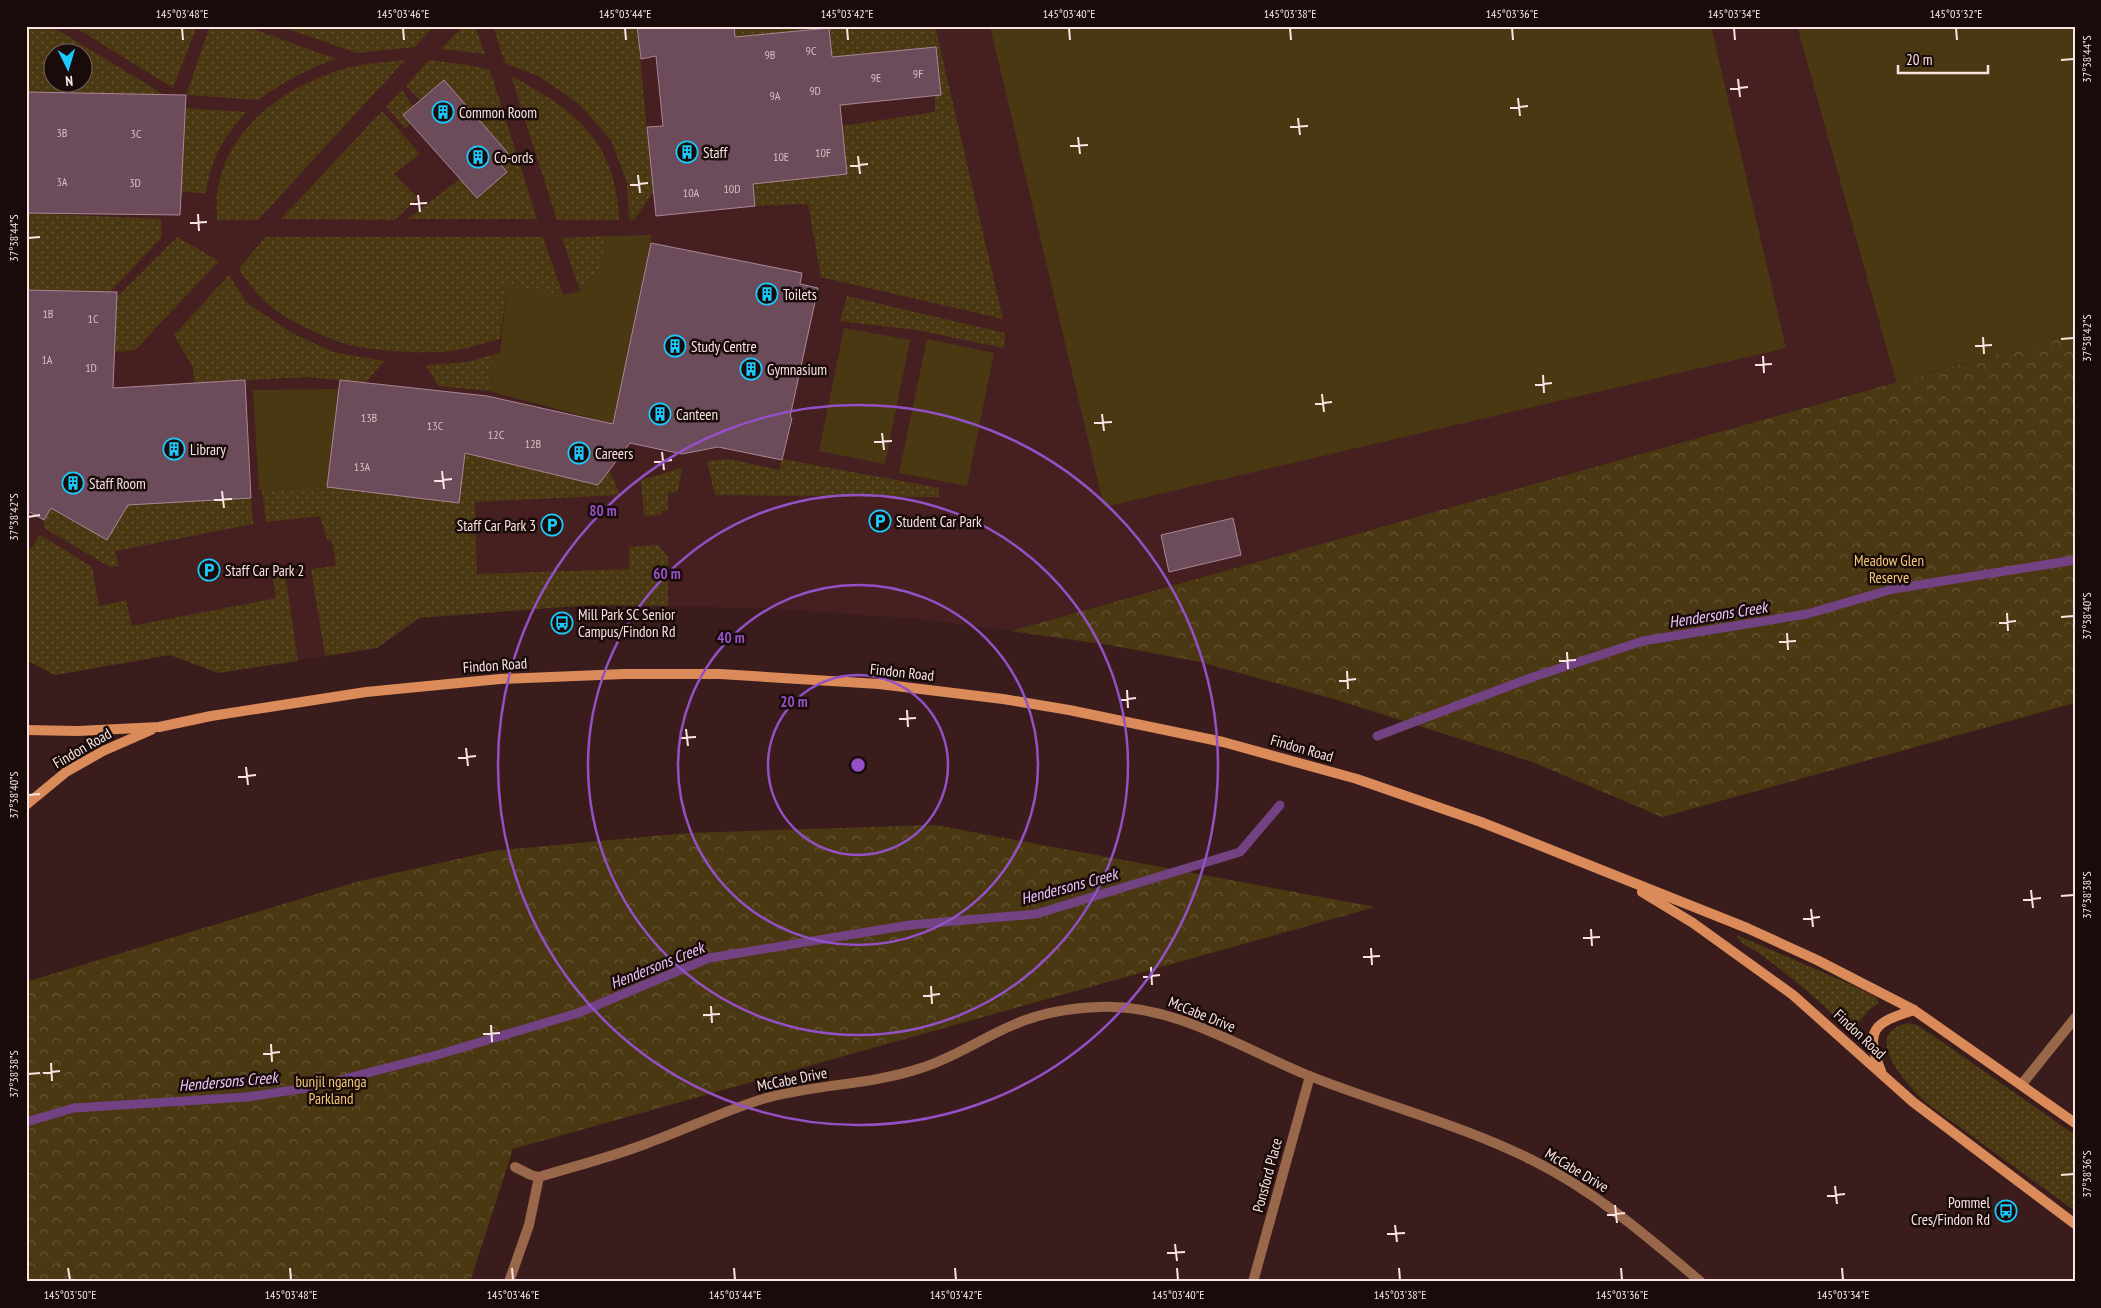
<svg xmlns="http://www.w3.org/2000/svg" width="2101" height="1308" font-family="'PT Sans Narrow',sans-serif">
<style>
.built{fill:#462020;fill-rule:evenodd}
.grass{fill:url(#grass-dots);fill-rule:evenodd}
.park{fill:url(#park-crowns)}
.garden{fill:#4a3812}
.lines{fill:none;stroke-linecap:round;stroke-linejoin:round}
.stream{stroke:#734282;stroke-width:9}
.building{fill:#6c4c5b;stroke:#aa8697}
.lane{stroke:#996749;stroke-width:10}
.street{stroke:#996749;stroke-width:10}
.secondary{stroke:#db8a59;stroke-width:10}
.ticks{fill:none;stroke:#fae4e3;stroke-width:2}
.ring{fill:none;stroke:#9451c6;stroke-width:2.5}
.labels{text-anchor:middle;dominant-baseline:central;stroke-width:5;stroke-linejoin:round;paint-order:stroke}
.number-label{font-size:12px;fill:#d6bec1}
.poi-label{font-size:15px;fill:#fae4e3;stroke:#180b0a;text-anchor:start}
.park-label{font-size:15px;fill:#f6ca75;stroke:#180b0a}
.street-label{font-size:15px;fill:#fae4e3;stroke:#180b0a}
.water-label{font-size:16px;font-style:italic;fill:#f0c6fd;stroke:#180b0a}
.centre{fill:#9451c6;stroke:#180b0a;stroke-width:2.5}
.ring-label{font-size:15px;text-anchor:middle;font-weight:bold;fill:#9451c6;stroke:#180b0a;stroke-width:5;stroke-linejoin:round;paint-order:stroke}
.neatline{fill:none;stroke:#fae4e3;stroke-width:2}
.ticks-label{font-size:12px;text-anchor:middle;fill:#fae4e3}
</style>
<defs>
<pattern id="grass-dots" width="8" height="8" patternUnits="userSpaceOnUse" patternTransform="scale(1.25)"><rect width="8" height="8" fill="#4a3812"/><path d="M2 2h.1M6 6h.1" fill="none" stroke="#655534" stroke-width="1.8" stroke-linecap="round"/></pattern>
<pattern id="park-crowns" width="20" height="18" patternUnits="userSpaceOnUse" patternTransform="scale(1.25)"><rect width="20" height="18" fill="#4a3812"/><path d="M2 6a3 3 0 1 1 6 0M12 15a3 3 0 1 1 6 0" fill="none" stroke="#655534"/></pattern>
</defs>
<rect width="100%" height="100%" fill="#3a1c1c"/>
<!-- built -->
<path class="built" d="M26 26H1797L1896 382 1011 631 919 619 764 608 591 605 420 617 377 648 218 673 170 655 55 675 26 660ZM52 52H82V82H52Z"/>
<!-- grass -->
<g class="grass">
<path d="M26 26H51L166 96H26ZM52 52H82V82H52Z"/>
<path d="M73 26H197L173 88Z"/>
<path d="M210 26H245L336 59C305 70 285 81 258 100L186 95Z"/>
<path d="M279 26H434L415 47 357 53Z"/>
<path d="M463 26H475L485 54 441 49Z"/>
<path d="M493 26H637L653 192 634 220 629 219 627 183 611 140 579 104 540 77 505 63Z"/>
<path d="M734 26H935L1003 319 821 277 808 204 755 206 748 135 758 134 763 183 847 174 842 126 935 112V95L941 94 936 47 853 55 858 104 837 108 829 28 735 37Z"/>
<path d="M405 60 258 220H217C217 211 216 202 217 193 227 125 289 83 351 67 369 63 387 62 405 60Z"/>
<path d="M429 60 468 65 490 70 537 219H407L460 179 477 198 507 172 444 80 420 100 406 86Z"/>
<path d="M511 76C576 110 616 142 619 220H557Z"/>
<path d="M402 90 413 106 403 115 411 124 405 128 386 106Z"/>
<path d="M184 108 246 112C223 139 211 157 206 193L181 192Z"/>
<path d="M382 111 420 154 394 174 418 198 395 220 281 219Z"/>
<path d="M26 213 161 219 162 237 110 292 26 290Z"/>
<path d="M607 236 600 269 580 291 562 238Z"/>
<path d="M177 237 219 261 135 350 115 352 116 298Z"/>
<path d="M265 237H543L563 295 507 286 500 339C481 344 461 351 441 352 415 353 374 351 350 345 330 340 286 320 271 307 258 296 248 283 239 269Z"/>
<path d="M229 275 246 302 292 333 333 352 384 361 365 383 307 377 194 383 193 368 174 335Z"/>
<path d="M847 296 1005 333 1004 348 916 330 840 321Z"/>
<path d="M493 355 489 391 438 386 426 365 467 362Z"/>
<path d="M465 453 599 485 604 470H609L620 495 475 502 477 574 629 569V547L658 545 668 556V606L591 605 419 618 377 648 325 656 311 569 336 566 332 541 327 539 320 516 266 522 262 490 327 487 459 503Z"/>
<path d="M728 459 779 470 782 459 939 488V497L715 495 707 461Z"/>
<path d="M118 467 234 499 251 498 253 524 115 551 119 566 110 567 44 528V520L51 508 107 540Z"/>
<path d="M682 468 678 491 668 493V511H661L662 515 644 516 641 480Z"/>
<path d="M40 535 92 567 99 606 126 600 132 626 276 598 272 574 285 572 298 661 218 673 170 655 55 675 26 660V545L32 548Z"/>
<path d="M1737 935 1850 984 1876 997 1879 1003 1869 1010 1853 1029H1848C1822 1002 1793 979 1763 956 1756 950 1738 944 1737 935Z"/>
<path d="M1908 1023 1917 1025 1938 1039 2075 1135V1211L1925 1102C1907 1085 1859 1033 1908 1023Z"/>
</g>
<!-- park -->
<g class="park">
<path d="M2075 332V703L1662 817 1530 761 1337 700 1200 662 1109 645 1011 631Z"/>
<path d="M935 825 1375 907 513 1149 470 1282H26V982L356 882 493 851 687 833Z"/>
</g>
<!-- garden -->
<g class="garden">
<path d="M990 26H1711L1786 348 1104 507Z"/>
<path d="M1797 26H2075V332L1896 382Z"/>
<path d="M652 235 613 424 489 391 493 355 500 353 507 286 563 295 580 291 600 269 607 236Z"/>
<path d="M844 328 910 340 885 464 819 451Z"/>
<path d="M927 339 994 353 967 486 899 473Z"/>
<path d="M339 389 327 487 259 490 253 390Z"/>
</g>
<g class="lines">
<!-- stream -->
<g class="stream">
<path d="M1377 736 1533 677 1643 641 1807 614 1893 589 2075 560"/>
<path d="M26 1122 74 1108 247 1097 313 1087 437 1055 578 1013 709 958 910 925 1036 914 1240 852 1280 805"/>
</g>
</g>
<!-- building -->
<g class="building">
<path d="M637 26H734L735 37 829 28 832 57 936 47 941 95 840 105 847 174 753 184 755 206 656 216 647 127 663 126 656 56 641 59Z"/>
<path d="M444 80 508 153 498 161 507 172 477 198 403 115Z"/>
<path d="M26 92 186 95 180 215 26 213Z"/>
<path d="M651 243 802 273 800 284 818 288 790 417 792 418 782 460 718 447 682 454 630 443 598 485 465 453 459 503 327 487 340 380 487 396 613 424Z"/>
<path d="M26 290 117 292 113 388 245 380 251 498 128 505 107 540 51 508 44 520 26 510Z"/>
<path d="M1233 518 1241 555 1169 572 1161 535Z"/>
</g>
<g class="lines">
<!-- lane -->
<path class="lane" d="M509 1282 529 1225 539 1177"/>
<!-- street -->
<g class="street">
<path d="M2022 1084 2075 1018"/>
<path d="M515 1167 531 1175 539 1177C575 1166 612 1157 648 1143 687 1129 725 1110 766 1098 817 1084 871 1085 921 1068 954 1058 982 1038 1013 1025 1040 1013 1069 1008 1099 1007 1175 1004 1239 1047 1307 1075 1382 1105 1460 1124 1532 1160 1595 1191 1648 1237 1701 1282"/>
<path d="M1253 1282 1310 1076"/>
</g>
<!-- secondary -->
<g class="secondary">
<path d="M26 730 78 731 159 727 211 716 366 692 500 679 624 674H720L879 684 1003 699 1069 710 1223 742 1357 779 1481 822 1747 928 1817 960 1914 1010 2075 1123"/>
<path d="M26 805 66 772 103 751 151 730"/>
<path d="M1642 892 1693 923 1793 995 1913 1102 2075 1224"/>
<path d="M1881 1071C1864 1029 1874 1023 1914 1010"/>
</g>
</g>
<!-- ticks -->
<path class="ticks" d="M182 28 183 40M403 28 404 40M625 28 626 40M847 28 848 40M1069 28 1070 40M1290 28 1291 40M1512 28 1513 40M1734 28 1735 40M1956 28 1957 40M2061 60 2074 59M1738 79 1740 97M1730 89 1748 87M1518 98 1520 116M1510 108 1528 106M1298 118 1300 135M1290 127 1308 126M1078 137 1080 154M1070 146 1088 145M858 156 860 174M850 166 868 164M638 175 640 193M630 185 648 183M418 195 420 212M410 204 427 203M198 214 199 231M190 223 207 222M28 238 40 237M1983 337 1984 354M2061 339 2074 338M1975 346 1992 345M1763 356 1764 373M1755 365 1772 364M1543 375 1544 393M1535 385 1552 383M1322 394 1324 412M1315 404 1332 402M1102 414 1104 431M1094 423 1112 422M882 433 884 450M874 442 892 441M662 452 664 470M654 462 672 460M442 471 444 489M434 481 452 479M222 491 224 508M214 500 232 499M28 517 40 515M2007 613 2008 631M2061 617 2074 616M1999 623 2016 621M1787 633 1788 650M1779 642 1796 641M1567 652 1568 669M1559 661 1576 660M1347 671 1348 689M1339 681 1356 679M1127 690 1128 708M1119 700 1136 698M907 710 908 727M899 719 916 718M686 729 688 746M679 738 696 737M466 748 468 766M458 758 476 756M246 767 248 785M238 777 256 775M28 795 40 794M2031 890 2033 908M2061 896 2074 895M2023 900 2041 898M1811 909 1813 927M1803 919 1820 917M1591 929 1592 946M1583 938 1600 937M1371 948 1372 965M1363 957 1380 956M1151 967 1152 985M1143 977 1160 975M931 986 932 1004M923 996 940 994M711 1006 712 1023M703 1015 720 1014M491 1025 492 1042M483 1034 500 1033M271 1044 272 1062M263 1054 280 1052M51 1063 52 1081M43 1073 60 1071M28 1074 40 1073M2061 1175 2074 1174M1835 1186 1837 1204M1827 1196 1845 1194M1615 1205 1617 1223M1607 1215 1625 1213M1395 1225 1397 1242M1387 1234 1405 1233M1175 1244 1177 1261M1167 1253 1185 1252M68 1268 70 1280M290 1268 291 1280M512 1268 513 1280M734 1268 735 1280M955 1268 956 1280M1177 1268 1178 1280M1399 1268 1400 1280M1621 1268 1622 1280M1842 1268 1843 1280"/>
<!-- distance rings -->
<g class="ring">
<circle cx="858" cy="765" r="90"/>
<circle cx="858" cy="765" r="180"/>
<circle cx="858" cy="765" r="270"/>
<circle cx="858" cy="765" r="360"/>
</g>
<!-- icons -->
<defs>
<g id="building-ring" transform="scale(1.125)"><circle r="9.5" fill="#180b0a" stroke="#1acafc" stroke-width="1.5"/><path d="M-4-6H4V6H1V3H-1V6H-4ZM-2.5-4.3h1.7v1.8h-1.7ZM.8-4.3h1.7v1.8H.8ZM-2.5-1h1.7V.8h-1.7ZM.8-1h1.7V.8H.8Z" fill="#1acafc"/></g>
<g id="parking-ring" transform="scale(1.125)"><circle r="9.5" fill="#180b0a" stroke="#1acafc" stroke-width="1.5"/><path d="M-3.5-5.5H1a3.5 3.5 0 0 1 0 7H-1V5.5H-3.5ZM-1-3.4V-.6H.8a1.4 1.4 0 0 0 0-2.8Z" fill="#1acafc"/></g>
<g id="bus-ring" transform="scale(1.125)"><circle r="9.5" fill="#180b0a" stroke="#1acafc" stroke-width="1.5"/><path d="M-5-6H5V4H4V6H2V4H-2V6H-4V4H-5ZM-3.5-4V0h7V-4ZM-3.5 1.2v1.5H-2V1.2ZM2 1.2v1.5H3.5V1.2Z" fill="#1acafc"/></g>
</defs>
<g fill-rule="evenodd">
<use href="#building-ring" x="443" y="112"/>
<use href="#building-ring" x="687" y="152"/>
<use href="#building-ring" x="478" y="157"/>
<use href="#building-ring" x="767" y="294"/>
<use href="#building-ring" x="675" y="346"/>
<use href="#building-ring" x="751" y="369"/>
<use href="#building-ring" x="660" y="414"/>
<use href="#building-ring" x="174" y="449"/>
<use href="#building-ring" x="579" y="453"/>
<use href="#building-ring" x="73" y="483"/>
<use href="#parking-ring" x="880" y="521"/>
<use href="#parking-ring" x="552" y="525"/>
<use href="#parking-ring" x="209" y="570"/>
<use href="#bus-ring" x="562" y="623"/>
<use href="#bus-ring" x="2006" y="1211"/>
</g>
<g class="labels">
<!-- number labels -->
<g class="number-label">
<text x="811" y="50">9C</text>
<text x="770" y="54">9B</text>
<text x="918" y="73">9F</text>
<text x="876" y="77">9E</text>
<text x="815" y="90">9D</text>
<text x="775" y="95">9A</text>
<text x="62" y="132">3B</text>
<text x="136" y="133">3C</text>
<text x="823" y="152">10F</text>
<text x="781" y="156">10E</text>
<text x="62" y="181">3A</text>
<text x="135" y="182">3D</text>
<text x="732" y="188">10D</text>
<text x="691" y="192">10A</text>
<text x="48" y="313">1B</text>
<text x="93" y="318">1C</text>
<text x="47" y="359">1A</text>
<text x="91" y="367">1D</text>
<text x="369" y="417">13B</text>
<text x="435" y="425">13C</text>
<text x="496" y="434">12C</text>
<text x="533" y="443">12B</text>
<text x="362" y="466">13A</text>
</g>
<!-- poi labels -->
<g class="poi-label">
<text x="459" y="112">Common Room</text>
<text x="703" y="152">Staff</text>
<text x="494" y="157">Co-ords</text>
<text x="783" y="294">Toilets</text>
<text x="691" y="346">Study Centre</text>
<text x="767" y="369">Gymnasium</text>
<text x="676" y="414">Canteen</text>
<text x="190" y="449">Library</text>
<text x="595" y="453">Careers</text>
<text x="89" y="483">Staff Room</text>
<text x="896" y="521">Student Car Park</text>
<text x="536" y="525" text-anchor="end">Staff Car Park 3</text>
<text x="225" y="570">Staff Car Park 2</text>
<text x="578" y="614">Mill Park SC Senior<tspan x="578" dy="17">Campus/Findon Rd</tspan></text>
<text x="1990" y="1202" text-anchor="end">Pommel<tspan x="1990" dy="17">Cres/Findon Rd</tspan></text>
</g>
<!-- park labels -->
<g class="park-label">
<text x="1889" y="560">Meadow Glen<tspan x="1889" dy="17">Reserve</tspan></text>
<text x="331" y="1081">bunjil nganga<tspan x="331" dy="17">Parkland</tspan></text>
</g>
<!-- street labels -->
<g class="street-label">
<text transform="translate(495 665) rotate(-4)">Findon Road</text>
<text transform="translate(902 672) rotate(6)">Findon Road</text>
<text transform="translate(82 748) rotate(-30)">Findon Road</text>
<text transform="translate(1302 748) rotate(16)">Findon Road</text>
<text transform="translate(1202 1014) rotate(22)">McCabe Drive</text>
<text transform="translate(1860 1034) rotate(43)">Findon Road</text>
<text transform="translate(792 1079) rotate(-11)">McCabe Drive</text>
<text transform="translate(1577 1170) rotate(31)">McCabe Drive</text>
<text transform="translate(1267 1175) rotate(-75)">Ponsford Place</text>
</g>
<!-- water labels -->
<g class="water-label">
<text transform="translate(1718 614) rotate(-9)">Hendersons Creek</text>
<text transform="translate(1069 886) rotate(-15)">Hendersons Creek</text>
<text transform="translate(657 965) rotate(-22)">Hendersons Creek</text>
<text transform="translate(228 1081) rotate(-5)">Hendersons Creek</text>
</g>
</g>
<circle cx="858" cy="765" r="8" class="centre"/>
<g class="ring-label">
<text x="603" y="516">80 m</text>
<text x="667" y="579">60 m</text>
<text x="731" y="643">40 m</text>
<text x="794" y="707">20 m</text>
</g>
<!-- border -->
<rect width="2101" height="1308" fill="none" stroke="#180b0a" stroke-width="55"/>
<!-- north arrow -->
<g transform="translate(68 68) rotate(175)"><circle r="24" fill="#180b0a" stroke="#726261"/>
<path d="M0-4L9 19L0 12L-9 19Z" fill="#1acafc"/>
<text y="-8" font-size="14" font-weight="bold" text-anchor="middle" fill="#fae4e3">N</text>
</g>
<!-- scale -->
<path d="M1898 65v8h90v-8" fill="none" stroke="#fae4e3" stroke-width="2.5"/>
<text x="1906" y="65" font-size="15" fill="#fae4e3" stroke="#180b0a" stroke-width="4" paint-order="stroke">20 m</text>
<rect x="28" y="28" width="2046" height="1252" class="neatline"/>
<g class="ticks-label">
<text x="182" y="18">145°03'48"E</text>
<text x="403" y="18">145°03'46"E</text>
<text x="625" y="18">145°03'44"E</text>
<text x="847" y="18">145°03'42"E</text>
<text x="1069" y="18">145°03'40"E</text>
<text x="1290" y="18">145°03'38"E</text>
<text x="1512" y="18">145°03'36"E</text>
<text x="1734" y="18">145°03'34"E</text>
<text x="1956" y="18">145°03'32"E</text>
<text transform="translate(2087 59) rotate(-90)" y="4">37°38'44"S</text>
<text transform="translate(14 238) rotate(-90)" y="4">37°38'44"S</text>
<text transform="translate(2087 338) rotate(-90)" y="4">37°38'42"S</text>
<text transform="translate(14 517) rotate(-90)" y="4">37°38'42"S</text>
<text transform="translate(2087 616) rotate(-90)" y="4">37°38'40"S</text>
<text transform="translate(14 795) rotate(-90)" y="4">37°38'40"S</text>
<text transform="translate(2087 895) rotate(-90)" y="4">37°38'38"S</text>
<text transform="translate(14 1074) rotate(-90)" y="4">37°38'38"S</text>
<text transform="translate(2087 1174) rotate(-90)" y="4">37°38'36"S</text>
<text x="70" y="1299">145°03'50"E</text>
<text x="291" y="1299">145°03'48"E</text>
<text x="513" y="1299">145°03'46"E</text>
<text x="735" y="1299">145°03'44"E</text>
<text x="956" y="1299">145°03'42"E</text>
<text x="1178" y="1299">145°03'40"E</text>
<text x="1400" y="1299">145°03'38"E</text>
<text x="1622" y="1299">145°03'36"E</text>
<text x="1843" y="1299">145°03'34"E</text>
</g>
</svg>
